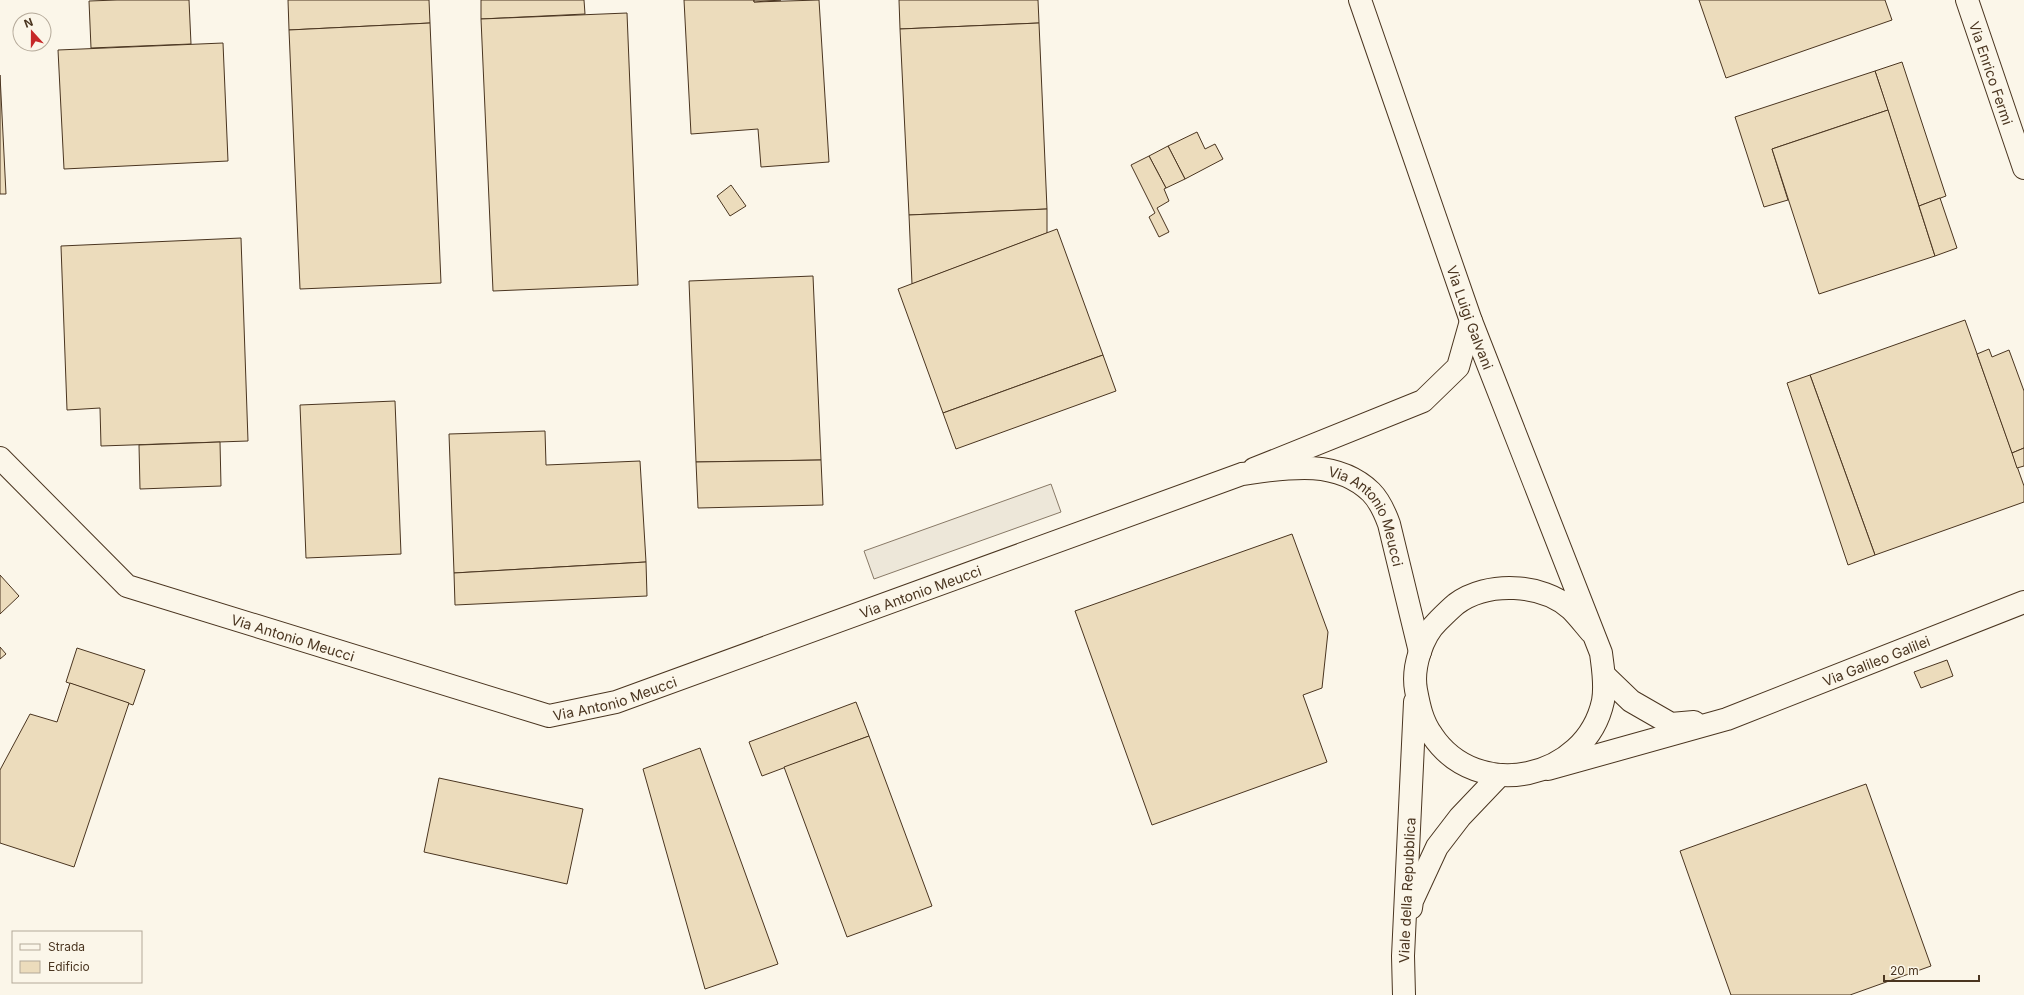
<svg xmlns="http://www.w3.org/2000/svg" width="2024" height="995" font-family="Inter,sans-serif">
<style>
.parking{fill:#ede7d9;stroke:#887966}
.building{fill:#ecdcbc;stroke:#4a3520}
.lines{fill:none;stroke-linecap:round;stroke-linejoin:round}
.minor-casing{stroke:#4a3520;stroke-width:24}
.major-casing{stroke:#4a3520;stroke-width:24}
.minor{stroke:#fbf6e9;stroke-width:22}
.major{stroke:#fbf6e9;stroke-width:22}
.labels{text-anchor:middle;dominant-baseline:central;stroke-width:3;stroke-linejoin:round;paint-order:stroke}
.street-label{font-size:14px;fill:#4a3520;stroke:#fbf6e9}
</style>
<rect width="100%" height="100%" fill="#fbf6e9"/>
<!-- parking -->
<path class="parking" d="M1051 484 1061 512 874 579 864 551Z"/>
<!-- building -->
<g class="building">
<path d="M117 0H189L191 44 91 48 89 1Z"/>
<path d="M288 0H429L430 23 289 30Z"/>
<path d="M481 0H584L585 14 481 19Z"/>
<path d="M684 0H754V2L819 0 829 162 761 167 758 129 691 134Z"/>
<path d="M754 0H781L754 2Z"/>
<path d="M899 0H1038L1039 23 900 29Z"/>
<path d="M1699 0H1885L1892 20 1726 78Z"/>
<path d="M627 13 638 285 493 291 481 19Z"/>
<path d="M430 23 441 283 300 289 289 30Z"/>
<path d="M1039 23 1047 209 909 215 900 29Z"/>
<path d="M223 43 228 161 64 169 58 50Z"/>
<path d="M1902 62 1946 196 1919 206 1875 71Z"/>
<path d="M1875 71 1888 110 1772 149 1788 200 1764 207 1735 117Z"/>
<path d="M0 75 6 194H0Z"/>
<path d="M1888 110 1935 256 1819 294 1772 149Z"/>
<path d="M1197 132 1205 149 1215 144 1223 159 1185 179 1168 146Z"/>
<path d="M1168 146 1185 179 1166 188 1149 156Z"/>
<path d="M1149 156 1166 188 1164 189 1169 201 1157 208 1169 232 1159 237 1149 217 1155 213 1131 165Z"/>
<path d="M731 185 746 206 730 216 717 196Z"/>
<path d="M1940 198 1957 248 1935 256 1919 206Z"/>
<path d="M1047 209V233L912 284 909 215Z"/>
<path d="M1057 229 1103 355 943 413 898 289Z"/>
<path d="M241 238 248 441 101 446 100 408 67 410 61 246Z"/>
<path d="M813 276 821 460 696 462 689 281Z"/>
<path d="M1965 320 2024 486V502L1875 555 1810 375Z"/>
<path d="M1989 349 1992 357 2009 350 2024 391V448L2012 453 1977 354Z"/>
<path d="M1103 355 1116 391 956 449 943 413Z"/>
<path d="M1810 375 1875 555 1848 565 1787 383Z"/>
<path d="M395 401 401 554 306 558 300 405Z"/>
<path d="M545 431 546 465 640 461 646 562 454 573 449 434Z"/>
<path d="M220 442 221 486 140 489 139 445Z"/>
<path d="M2024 448V466L2017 468 2012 453Z"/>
<path d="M821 460 823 505 698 508 696 462Z"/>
<path d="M1292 534 1328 632 1322 688 1303 695 1327 762 1152 825 1075 611Z"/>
<path d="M646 562 647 596 455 605 454 573Z"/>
<path d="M0 575 19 596 0 614Z"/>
<path d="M0 647 6 654 0 659Z"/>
<path d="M77 648 145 670 133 705 66 682Z"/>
<path d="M1947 660 1953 676 1921 688 1914 672Z"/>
<path d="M70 683 129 703 74 867 0 843V770L30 714 57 722Z"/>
<path d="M856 702 869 736 762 776 749 742Z"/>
<path d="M869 736 932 906 847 937 784 767Z"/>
<path d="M700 748 778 964 705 989 643 769Z"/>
<path d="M439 778 583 809 567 884 424 852Z"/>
<path d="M1866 784 1931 966 1850 995H1731L1680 851Z"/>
</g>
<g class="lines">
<!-- minor casing -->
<g class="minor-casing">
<g id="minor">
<path id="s1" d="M1967 0 2024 168"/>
<path d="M1254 469 1423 401 1458 367 1471 321"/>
<path d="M1605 676 1631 701 1671 724 1694 722"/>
<path id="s2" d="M1548 769 1727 719 2024 602"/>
</g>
</g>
<!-- major casing -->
<g class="major-casing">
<g id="major">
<path id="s3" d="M1360 0 1471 321 1601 653C1603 669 1606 685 1603 701 1586 780 1477 803 1432 735 1422 721 1419 706 1416 690 1412 668 1422 636 1438 621 1444 615 1450 609 1456 604 1487 581 1542 583 1571 609 1578 616 1585 625 1591 632"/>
<path id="s4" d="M0 458 127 586 549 716 616 702 1242 474C1285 468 1336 458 1371 492 1380 501 1385 513 1389 524L1420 652"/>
<path d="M1411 908 1412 901 1437 847 1460 817 1500 775"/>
<path id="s5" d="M1404 995 1403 956 1415 702"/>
</g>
</g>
<!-- minor -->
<use href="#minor" class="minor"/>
<!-- major -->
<use href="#major" class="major"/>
</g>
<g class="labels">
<!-- street labels -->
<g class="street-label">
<text stroke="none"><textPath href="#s1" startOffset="77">Via Enrico Fermi</textPath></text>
<text stroke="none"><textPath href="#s3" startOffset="336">Via Luigi Galvani</textPath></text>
<text stroke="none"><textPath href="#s4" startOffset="1508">Via Antonio Meucci</textPath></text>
<text stroke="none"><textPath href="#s4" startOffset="1014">Via Antonio Meucci</textPath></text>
<text stroke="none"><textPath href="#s4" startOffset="354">Via Antonio Meucci</textPath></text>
<text stroke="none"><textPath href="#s2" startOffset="346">Via Galileo Galilei</textPath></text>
<text stroke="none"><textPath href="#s4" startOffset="690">Via Antonio Meucci</textPath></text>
<text stroke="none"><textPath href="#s5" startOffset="105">Viale della Repubblica</textPath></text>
</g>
</g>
<!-- legend -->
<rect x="12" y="931" width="130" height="52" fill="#fbf6e9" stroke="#b4a999"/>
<rect x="20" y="944" width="20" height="6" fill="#fbf6e9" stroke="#b4a999"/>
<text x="48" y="951" font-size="12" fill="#4a3520">Strada</text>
<rect x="20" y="961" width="20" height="12" fill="#ecdcbc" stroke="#b4a999"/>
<text x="48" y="971" font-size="12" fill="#4a3520">Edificio</text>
<!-- north arrow -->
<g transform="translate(32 32) rotate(339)"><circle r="19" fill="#fbf6e9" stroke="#b4a999"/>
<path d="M0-3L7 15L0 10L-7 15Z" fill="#c62828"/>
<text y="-6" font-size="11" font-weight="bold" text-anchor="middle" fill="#4a3520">N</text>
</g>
<!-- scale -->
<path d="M1884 975v6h95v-6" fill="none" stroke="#4a3520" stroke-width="2"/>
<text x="1890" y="975" font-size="12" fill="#4a3520" stroke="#fbf6e9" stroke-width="3" paint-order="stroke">20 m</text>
</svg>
